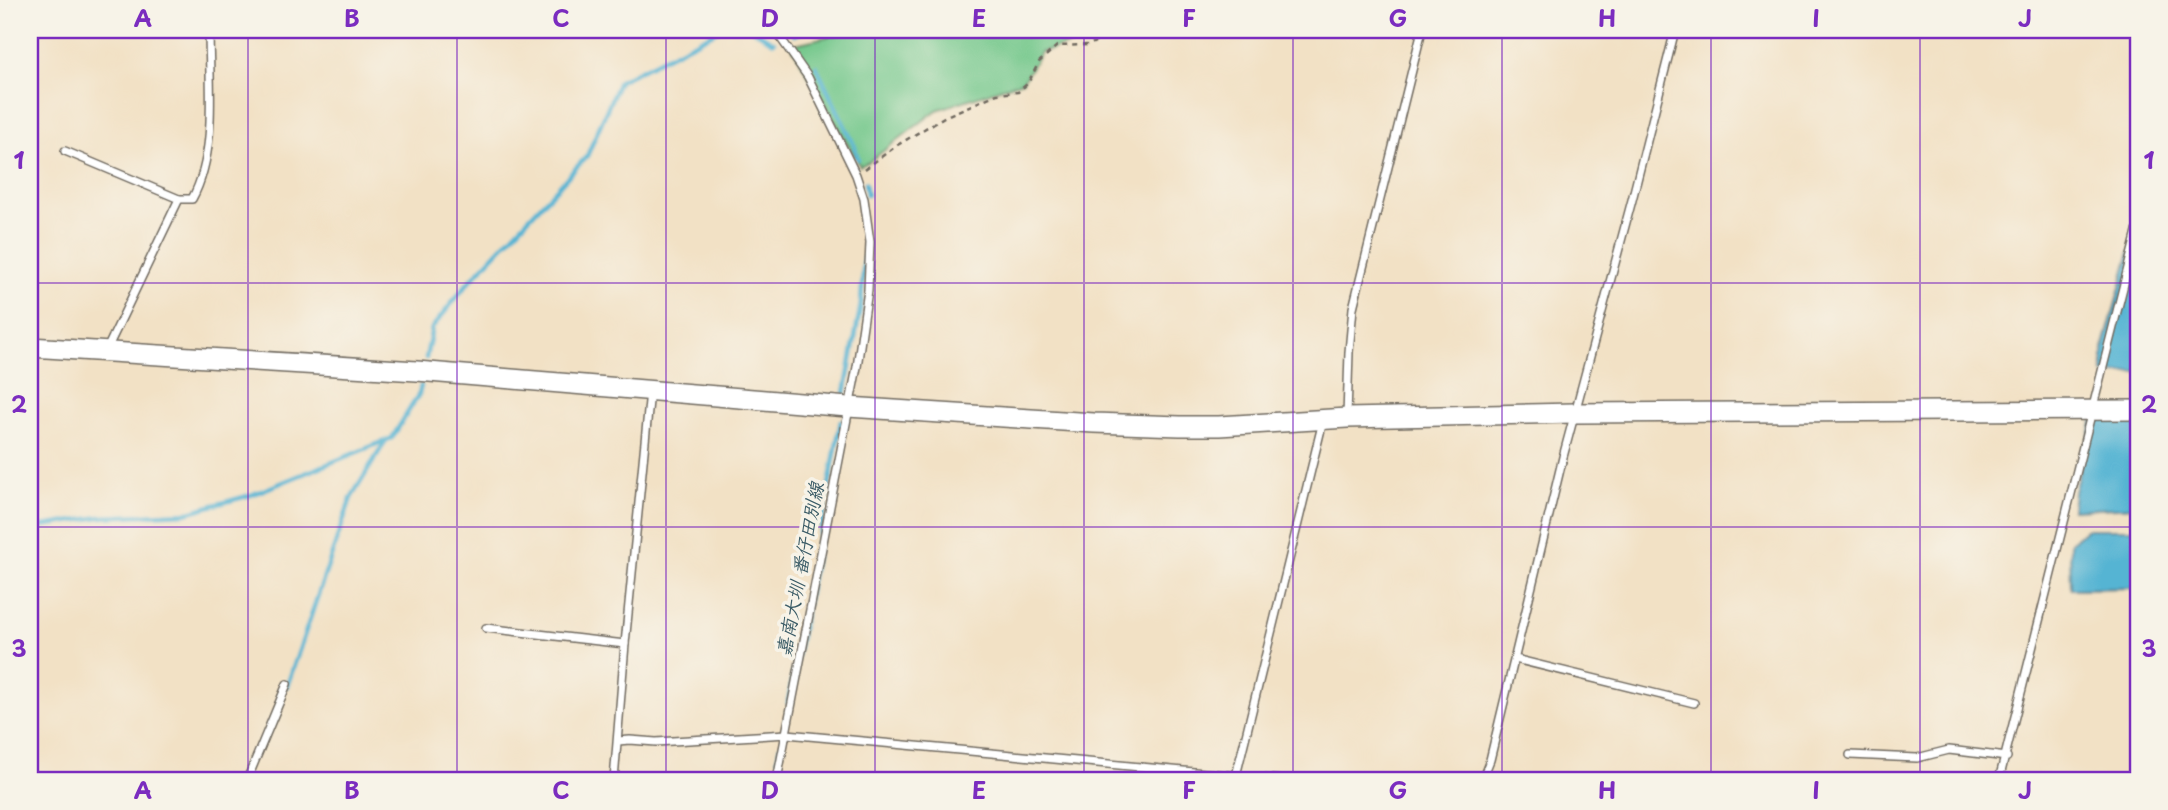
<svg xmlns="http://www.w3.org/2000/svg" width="2168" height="810" font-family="'Playpen Sans','LXGW WenKai TC',sans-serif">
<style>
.green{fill:#74c88c;stroke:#507a5c;stroke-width:2}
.water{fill:#55b4d3;stroke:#40707f;stroke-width:2}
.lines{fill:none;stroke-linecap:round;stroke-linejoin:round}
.stream{stroke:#55b4d3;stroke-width:4.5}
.service-casing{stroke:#716b61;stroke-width:10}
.tertiary-casing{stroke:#716b61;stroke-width:22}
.path{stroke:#716b61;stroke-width:2.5;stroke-dasharray:5 5;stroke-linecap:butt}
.service{stroke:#fff;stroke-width:7}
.tertiary{stroke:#fff;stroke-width:19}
.grid{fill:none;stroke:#7b2cbf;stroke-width:2;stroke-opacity:0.55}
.labels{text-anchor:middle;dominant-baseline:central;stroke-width:7;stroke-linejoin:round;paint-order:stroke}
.water-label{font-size:19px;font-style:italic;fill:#3a5b66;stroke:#f7f3e8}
.neatline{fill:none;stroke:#7b2cbf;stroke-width:2.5}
.grid-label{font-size:23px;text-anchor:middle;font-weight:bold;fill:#7b2cbf}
</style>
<rect width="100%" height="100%" fill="#f7f3e8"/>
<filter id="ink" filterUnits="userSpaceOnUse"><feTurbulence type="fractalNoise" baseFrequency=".0143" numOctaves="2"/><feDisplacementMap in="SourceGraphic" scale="14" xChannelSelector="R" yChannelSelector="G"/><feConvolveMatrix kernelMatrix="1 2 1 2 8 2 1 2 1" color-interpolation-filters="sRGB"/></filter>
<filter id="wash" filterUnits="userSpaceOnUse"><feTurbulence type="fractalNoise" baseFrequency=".00686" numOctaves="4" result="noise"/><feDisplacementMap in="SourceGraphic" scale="28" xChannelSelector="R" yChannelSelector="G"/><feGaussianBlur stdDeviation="1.57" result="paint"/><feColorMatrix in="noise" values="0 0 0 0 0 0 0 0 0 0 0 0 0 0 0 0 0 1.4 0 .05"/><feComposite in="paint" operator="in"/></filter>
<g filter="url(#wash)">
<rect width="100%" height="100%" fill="#f2e1c5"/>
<!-- green -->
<path class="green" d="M856 30H1127L1041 52 1023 81 937 110 869 162 860 166 791 45Z"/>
<!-- water -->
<g class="water">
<path d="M2135 234H2138V372L2103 374V349Z"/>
<path d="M2138 410V507L2072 510 2074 492 2095 412Z"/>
<path d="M2086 529H2138V588L2071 589 2070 543Z"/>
</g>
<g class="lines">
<!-- stream -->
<g class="stream">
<path d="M753 30 774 42"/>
<path d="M794 35 807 30"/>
<path d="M816 66 855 147 858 159"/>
<path d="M865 183 867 195"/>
<path d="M426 358 432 328 468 283 587 156 619 81 719 30"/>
<path d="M845 393 861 304 864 258"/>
<path d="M30 528 100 517 185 513 251 495 392 438 419 394 421 386"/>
<path d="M287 686 351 498 385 442"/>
<path d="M788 703 841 421"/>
<path d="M778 759 780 747"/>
</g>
</g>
</g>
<g filter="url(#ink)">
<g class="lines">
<!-- service casing -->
<g class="service-casing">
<g id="service">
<path d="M775 30 808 77 856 175 864 199 870 242 868 290 857 367 777 780"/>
<path d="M65 151 179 199 107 349"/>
<path d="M179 199H192C218 152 209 83 209 30"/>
<path d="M1347 417 1349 352 1353 308 1422 30"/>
<path d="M486 628 625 644"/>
<path d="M1515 659 1694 703"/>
<path d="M618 741 630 740 656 742 787 734 1280 780"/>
<path d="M1850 755 1917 758 1949 750 2007 757"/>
<path d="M247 780 287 684"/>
<path d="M614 780 625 644 650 391"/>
<path d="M1235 780 1323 421"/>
<path d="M1482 780 1490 760 1563 457 1632 200 1675 30"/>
<path d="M1999 780 2138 228"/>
</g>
</g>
<!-- tertiary casing -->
<g class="tertiary-casing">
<path id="tertiary" d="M30 347 417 371 848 407 1094 423 1180 426H1219L1347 418 1575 413 2138 410"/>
</g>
<!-- path -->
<path class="path" d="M865 169 896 146 944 117 997 94 1018 92 1028 83 1039 62 1057 46 1089 45 1115 32 1132 30"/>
<!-- service -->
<use href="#service" class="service"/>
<!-- tertiary -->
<use href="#tertiary" class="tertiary"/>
</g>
</g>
<!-- grid -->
<path class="grid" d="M248 30V780M457 30V780M666 30V780M875 30V780M1084 30V780M1293 30V780M1502 30V780M1711 30V780M1920 30V780M30 283H2138M30 527H2138"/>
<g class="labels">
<!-- water labels -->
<g class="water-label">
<text transform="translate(799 569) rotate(-79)">嘉南大圳 番仔田別線</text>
</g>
</g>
<!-- margin -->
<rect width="2168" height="810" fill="none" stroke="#f7f3e8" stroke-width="77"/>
<rect x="38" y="38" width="2092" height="734" class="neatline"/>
<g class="grid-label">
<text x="143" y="27">A</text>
<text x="352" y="27">B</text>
<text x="561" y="27">C</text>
<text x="770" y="27">D</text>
<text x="979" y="27">E</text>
<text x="1189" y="27">F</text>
<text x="1398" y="27">G</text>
<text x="1607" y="27">H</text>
<text x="1816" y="27">I</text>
<text x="2025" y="27">J</text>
<text x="19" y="169">1</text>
<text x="2149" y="169">1</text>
<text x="19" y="413">2</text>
<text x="2149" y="413">2</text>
<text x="19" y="657">3</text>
<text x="2149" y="657">3</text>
<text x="143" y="799">A</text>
<text x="352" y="799">B</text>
<text x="561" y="799">C</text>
<text x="770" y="799">D</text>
<text x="979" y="799">E</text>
<text x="1189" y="799">F</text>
<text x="1398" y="799">G</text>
<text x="1607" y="799">H</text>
<text x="1816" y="799">I</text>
<text x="2025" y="799">J</text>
</g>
</svg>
